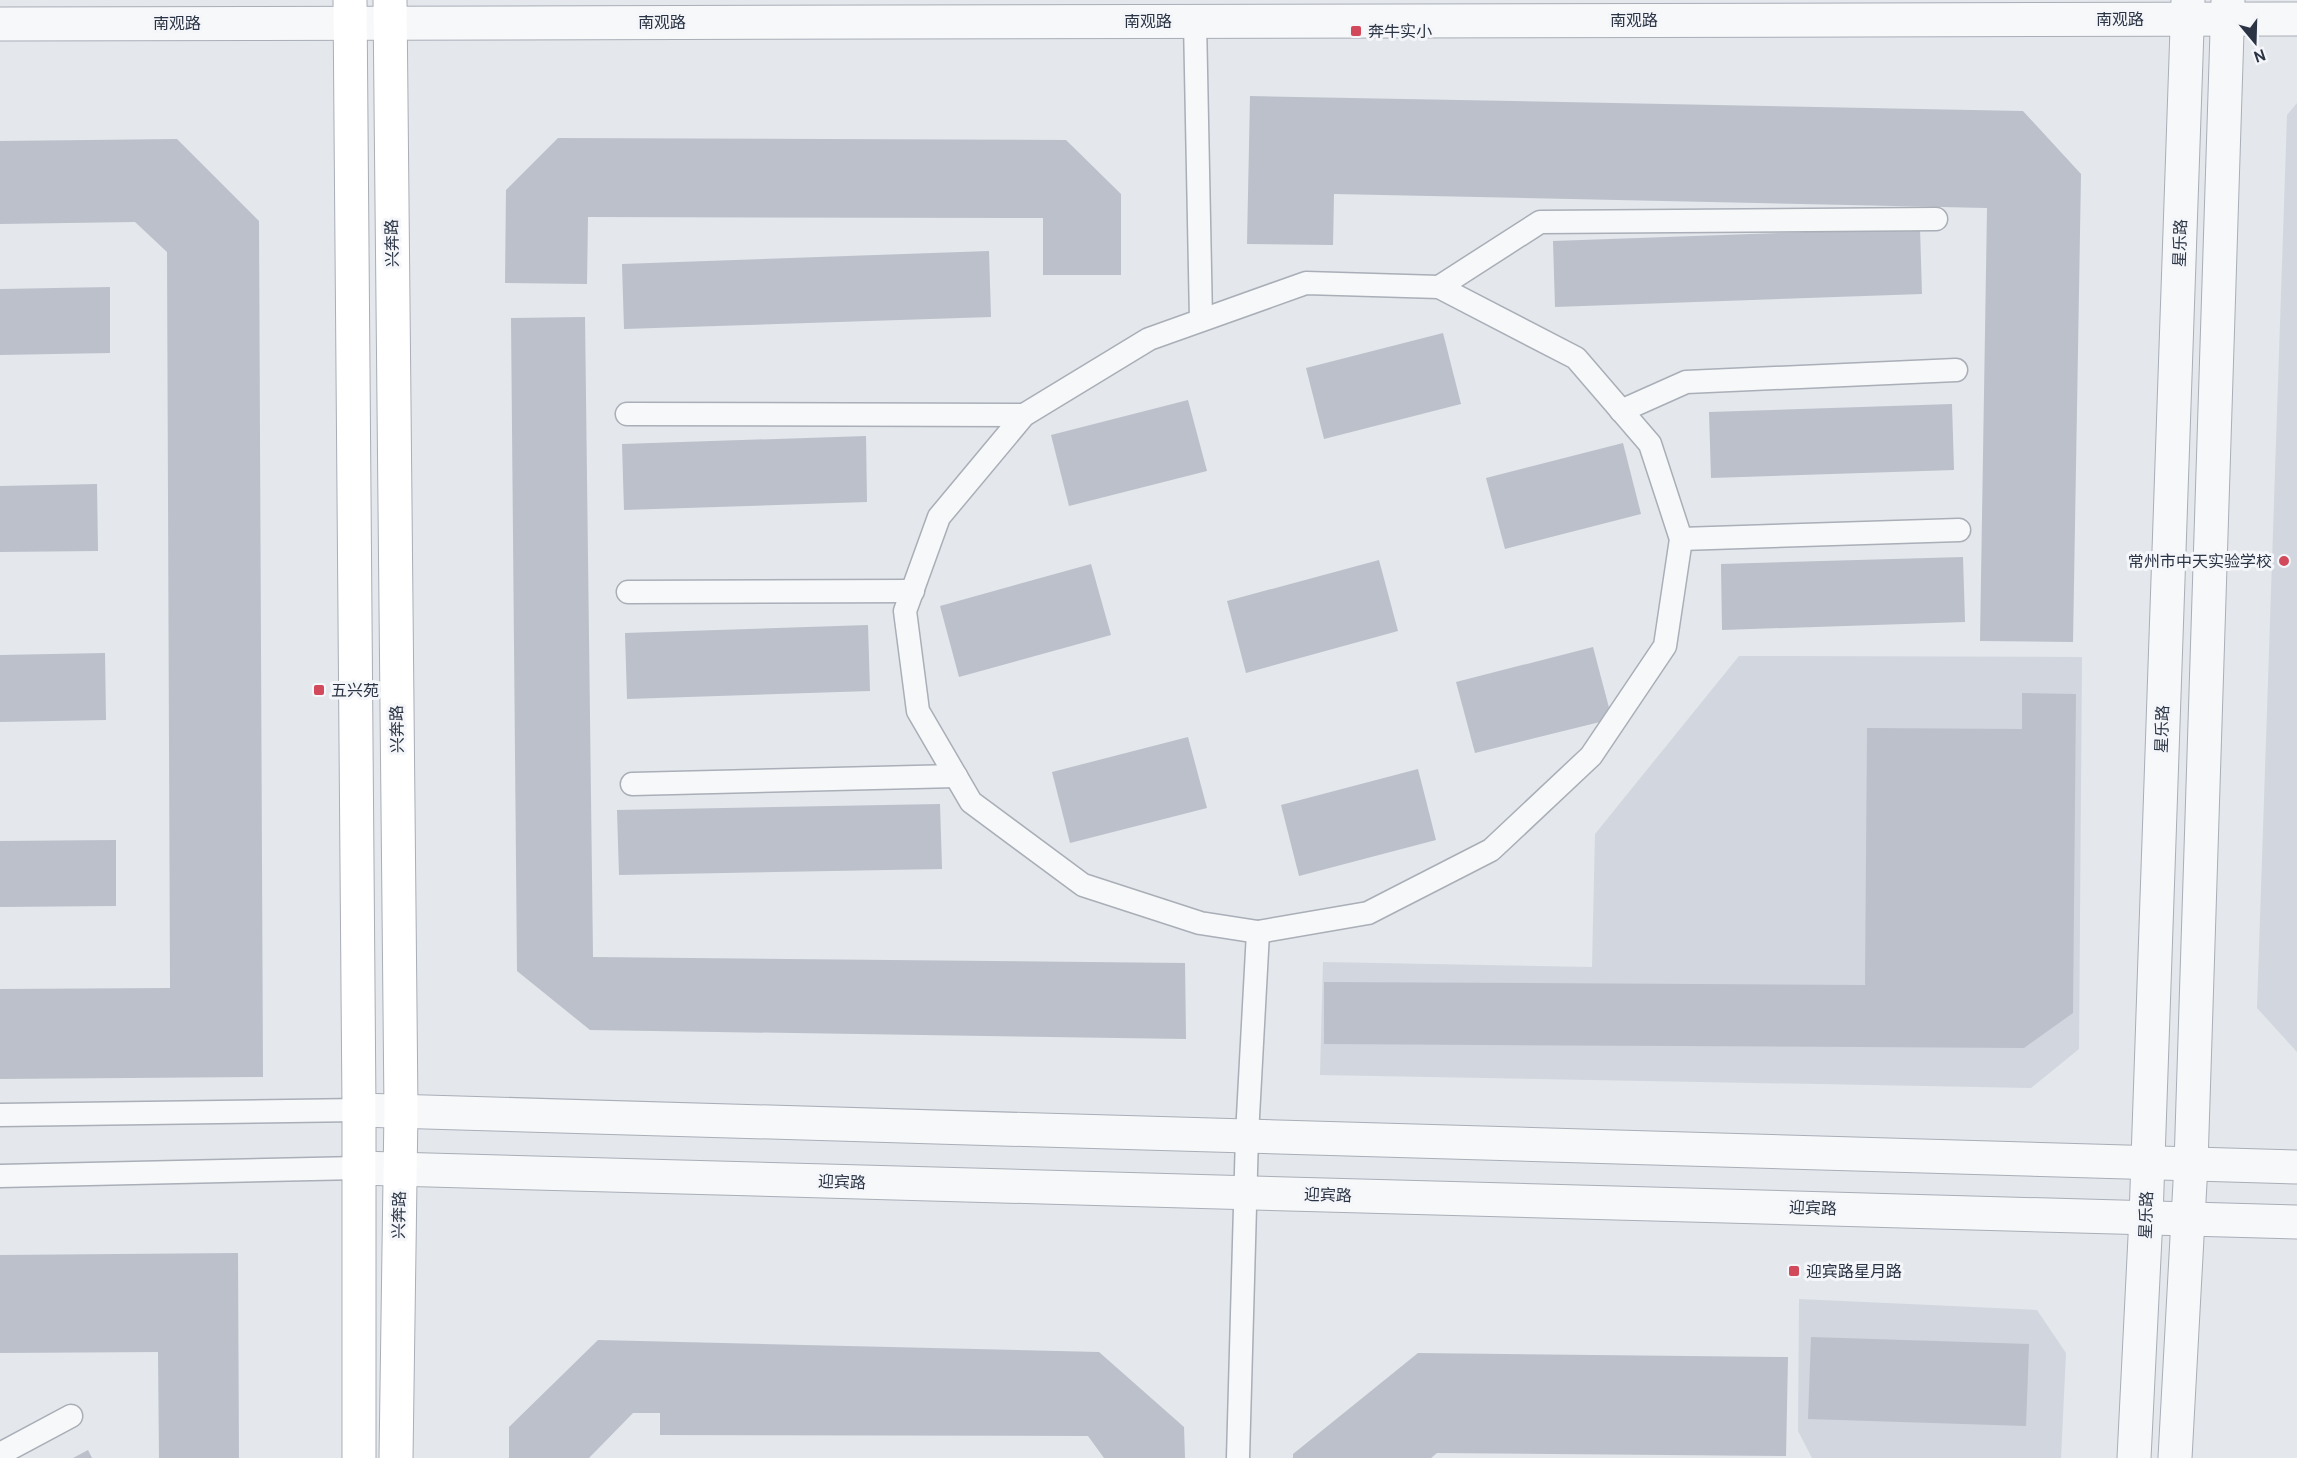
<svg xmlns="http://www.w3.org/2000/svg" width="2297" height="1458" font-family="Cabin,'Noto Sans SC',sans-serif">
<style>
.built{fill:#d2d6de}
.building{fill:#bbc0ca}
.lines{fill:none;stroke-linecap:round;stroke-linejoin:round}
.service-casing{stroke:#a9aeb7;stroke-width:25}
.tertiary-casing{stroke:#a9aeb7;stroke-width:35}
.secondary-casing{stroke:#a9aeb7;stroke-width:35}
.service{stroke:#f7f8fa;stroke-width:22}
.tertiary{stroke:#f7f8fa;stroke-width:33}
.secondary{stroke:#fff;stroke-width:33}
.poi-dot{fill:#d1495b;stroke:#f4f6f9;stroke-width:2}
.labels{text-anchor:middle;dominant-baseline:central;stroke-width:6;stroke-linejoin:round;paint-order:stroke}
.street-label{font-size:16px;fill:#2b3445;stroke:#f4f6f9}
.poi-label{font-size:16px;fill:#2b3445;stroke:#f4f6f9;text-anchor:start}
</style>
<rect width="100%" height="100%" fill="#e4e7ec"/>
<!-- built -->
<g class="built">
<path d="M2297 103V1052L2257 1008 2287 115Z"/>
<path d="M1739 656 2082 657 2079 1049 2031 1088 1320 1075 1323 962 1592 967 1595 834Z"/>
<path d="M1799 1299 2037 1310 2066 1353 2061 1458H1812L1798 1431Z"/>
</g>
<!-- building -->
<g class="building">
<path d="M1250 96 2023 111 2081 174 2073 642 1980 641 1987 208 1334 194 1333 245 1247 244Z"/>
<path d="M558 138 1066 140 1121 194V275H1043V218L588 217 587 284 505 283 506 190Z"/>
<path d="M177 139 259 221 263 1077 0 1079V989L170 988 167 252 135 222 0 224V141Z"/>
<path d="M1920 228 1922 294 1555 307 1553 241Z"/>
<path d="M989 251 991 317 624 329 622 264Z"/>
<path d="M110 287V353L0 355V289Z"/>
<path d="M585 317 593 957 1185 963 1186 1039 590 1030 517 971 511 318Z"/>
<path d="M1443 333 1461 404 1324 439 1306 368Z"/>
<path d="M1188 400 1207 471 1069 506 1051 435Z"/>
<path d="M1952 404 1954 470 1711 478 1709 412Z"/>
<path d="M866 436 867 502 624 510 622 444Z"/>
<path d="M1623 443 1641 514 1505 549 1486 478Z"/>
<path d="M97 484 98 551 0 552V486Z"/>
<path d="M1963 557 1965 622 1722 630 1721 564Z"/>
<path d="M1379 560 1398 631 1246 673 1227 601Z"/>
<path d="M1091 564 1111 635 959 677 940 606Z"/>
<path d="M868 625 870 691 627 699 625 633Z"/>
<path d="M1593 647 1612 719 1475 753 1456 682Z"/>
<path d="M105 653 106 720 0 722V655Z"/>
<path d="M2022 693 2076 694 2073 1013 2024 1048 1324 1044V982L1865 985 1867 728 2022 729Z"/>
<path d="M1188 737 1207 808 1070 843 1052 772Z"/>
<path d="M1418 769 1436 840 1299 876 1281 805Z"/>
<path d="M940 804 942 869 619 875 617 810Z"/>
<path d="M116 840V906L0 907V841Z"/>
<path d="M238 1253 239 1458H159L158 1352 0 1353V1255Z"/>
<path d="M1811 1337 2029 1344 2026 1426 1808 1419Z"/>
<path d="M598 1340 1099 1352 1184 1427 1185 1458H1104L1088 1436 660 1435V1413H633L589 1458H509V1427Z"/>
<path d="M1418 1353 1788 1357 1786 1456 1437 1453 1431 1458H1293V1454Z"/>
<path d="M88 1450 92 1458H73Z"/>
</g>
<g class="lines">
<!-- service casing -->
<g class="service-casing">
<g id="service">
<path d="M1195 21 1201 320"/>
<path d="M1306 283 1439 287 1576 358 1650 444 1681 539 1665 646 1591 756 1491 850 1368 913 1258 932 1200 923 1083 885 971 802 918 711 905 611 939 517 1024 415 1149 339Z"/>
<path d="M1439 287 1540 222 1936 219"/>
<path d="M1621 411 1686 382 1956 370"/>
<path d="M627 414 1024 415"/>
<path d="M1681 539 1959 530"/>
<path d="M628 592 913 591"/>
<path d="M632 784 956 776"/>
<path d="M0 1115 359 1110"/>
<path d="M0 1176 358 1168"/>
<path d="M0 1454 71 1416"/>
<path d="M1238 1458 1247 1135 1258 932"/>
</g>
</g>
<!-- tertiary casing -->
<g class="tertiary-casing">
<g id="tertiary">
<path d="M0 24 2297 19"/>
<path d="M359 1110 2297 1167"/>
<path d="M358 1168 2297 1222"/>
<path d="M2134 1458 2146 1217 2188 0"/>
<path d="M2175 1458 2191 1164 2228 0"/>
</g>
</g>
<!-- secondary casing -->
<g class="secondary-casing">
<g id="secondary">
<path d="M350 0 359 1110V1458"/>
<path d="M390 0 401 1110 396 1458"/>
</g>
</g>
<!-- service -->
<use href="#service" class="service"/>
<!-- tertiary -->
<use href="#tertiary" class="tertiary"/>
<!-- secondary -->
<use href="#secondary" class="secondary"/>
</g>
<!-- markers -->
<g class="poi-dot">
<rect x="1350" y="25" width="12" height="12" rx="3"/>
<circle cx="2284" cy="561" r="6"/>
<rect x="313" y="684" width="12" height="12" rx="3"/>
<rect x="1788" y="1265" width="12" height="12" rx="3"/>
</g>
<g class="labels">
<!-- street labels -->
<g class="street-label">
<text x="2120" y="19">南观路</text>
<text x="1634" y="20">南观路</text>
<text x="1148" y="21">南观路</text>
<text x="662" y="22">南观路</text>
<text x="177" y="23">南观路</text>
<text transform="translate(392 243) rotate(-91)">兴奔路</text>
<text transform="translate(2180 243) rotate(-88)">星乐路</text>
<text transform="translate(397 729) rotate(-91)">兴奔路</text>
<text transform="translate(2162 729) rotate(-88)">星乐路</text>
<text transform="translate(842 1182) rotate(2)">迎宾路</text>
<text transform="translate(1328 1195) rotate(2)">迎宾路</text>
<text transform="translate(1813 1208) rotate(2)">迎宾路</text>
<text transform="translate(399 1215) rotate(-89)">兴奔路</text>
<text transform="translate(2146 1215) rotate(-88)">星乐路</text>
</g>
<!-- poi labels -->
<g class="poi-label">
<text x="1368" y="31">奔牛实小</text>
<text x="2272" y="561" text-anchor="end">常州市中天实验学校</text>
<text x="331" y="690">五兴苑</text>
<text x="1806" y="1271">迎宾路星月路</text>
</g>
</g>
<!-- north arrow -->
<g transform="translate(2255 42) rotate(161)" stroke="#f4f6f9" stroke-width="4.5" paint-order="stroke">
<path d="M0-4.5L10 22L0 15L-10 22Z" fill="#2b3445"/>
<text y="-9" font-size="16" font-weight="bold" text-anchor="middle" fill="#2b3445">N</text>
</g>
</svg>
